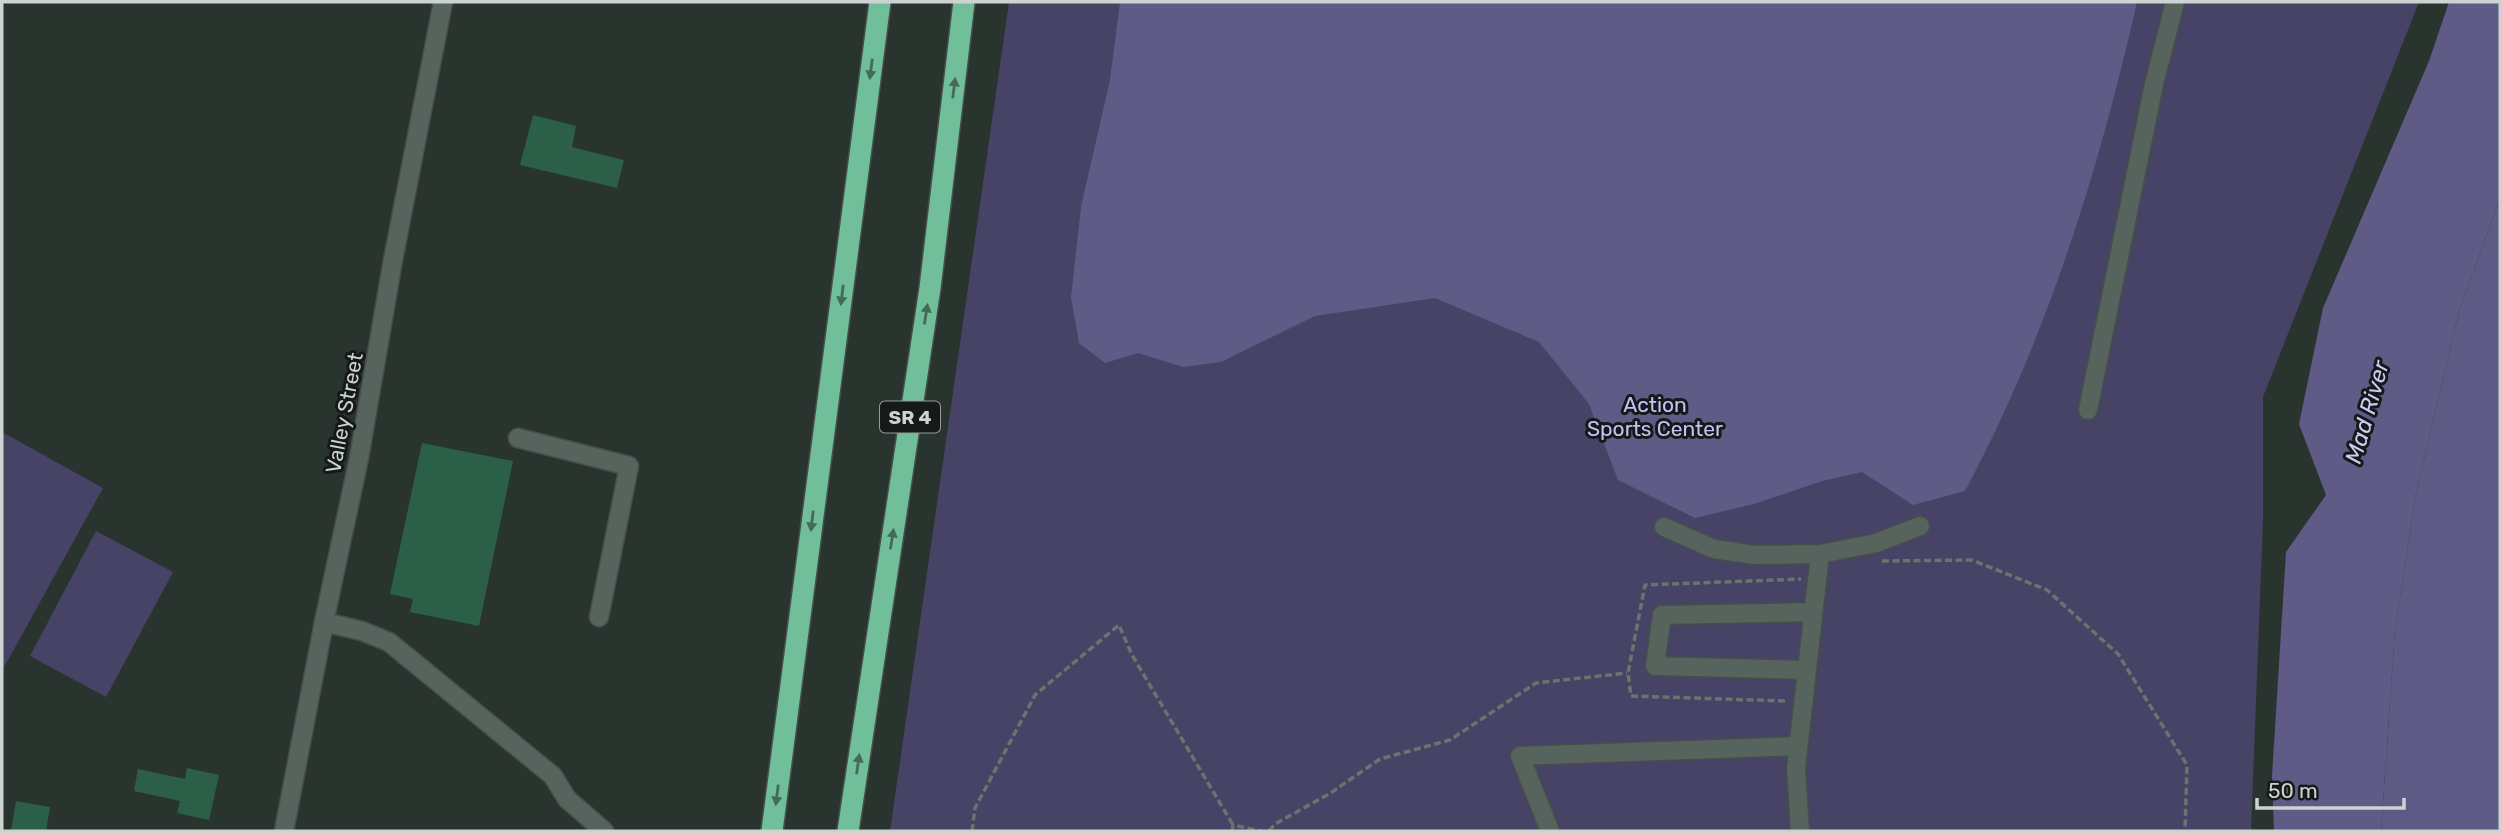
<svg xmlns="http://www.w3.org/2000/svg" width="2502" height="833" font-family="Rubik,sans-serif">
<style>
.green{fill:#464366}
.forest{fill:#5e5a85}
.water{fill:#5f5b86}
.building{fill:#2c5f48}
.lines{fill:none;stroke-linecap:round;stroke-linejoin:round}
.minor-casing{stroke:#464f4a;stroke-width:21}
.highway-casing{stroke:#464f4a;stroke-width:24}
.path{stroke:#6a736e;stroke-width:3.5;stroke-dasharray:7 3.5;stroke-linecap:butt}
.minor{stroke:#57635d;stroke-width:18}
.highway{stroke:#70bf9a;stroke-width:21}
.oneway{fill:#426c59}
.labels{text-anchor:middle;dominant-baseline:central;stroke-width:6;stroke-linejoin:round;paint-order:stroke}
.shield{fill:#151a18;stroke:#969c99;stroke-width:2}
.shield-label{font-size:19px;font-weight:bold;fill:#cdd3d0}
.park-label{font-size:21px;fill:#c5c2fa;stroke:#151a18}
.street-label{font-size:21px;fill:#cdd3d0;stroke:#151a18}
.water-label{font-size:23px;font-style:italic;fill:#cecbf6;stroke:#151a18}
</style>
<rect width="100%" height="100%" fill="#29342e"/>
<!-- green -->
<g class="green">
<path d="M1009 2H2419L2263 397V522L2251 831H890Z"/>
<path d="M2 432 103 488 2 671Z"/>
<path d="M96 531 173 572 106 697 30 656Z"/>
</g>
<!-- forest -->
<path class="forest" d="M2500 198V831H2381L2395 630 2416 493 2459 311Z"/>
<!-- water -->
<g class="water">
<path d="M1120 2H2137C2099 170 2047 338 1965 491L1913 505 1862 472 1822 481 1754 504 1695 518 1618 480 1589 404 1539 342 1435 298 1315 316 1221 362 1183 367 1138 353 1105 363 1079 343 1071 297 1081 207 1110 80Z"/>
<path d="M2449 2H2500V198L2459 311 2416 493 2395 630 2381 831H2274L2272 776 2286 552 2326 495 2299 424 2323 308 2429 61Z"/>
</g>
<!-- building -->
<g class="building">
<path d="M533 115 576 126 572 147 624 160 617 188 520 165Z"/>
<path d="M422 443 513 461 479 626 410 612 413 599 390 594Z"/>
<path d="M187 768 219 775 209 820 177 813 180 801 134 791 138 769 185 779Z"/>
<path d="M16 801 50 807 46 831H11Z"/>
</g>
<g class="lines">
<!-- minor casing -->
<g class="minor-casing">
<g id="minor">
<path d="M2088 410 2154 84 2175 2"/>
<path d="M518 438 629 466 599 617"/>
<path d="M1664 527 1714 549 1755 555 1820 554 1876 543 1920 526"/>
<path d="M324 622 362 631 389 642 553 776 567 799 604 831"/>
<path d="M1806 670 1655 666 1662 615 1813 612"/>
<path d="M284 831 324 622 359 458 393 260 443 2"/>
<path d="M1550 831 1520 756 1798 746"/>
<path d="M1800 831 1796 768 1820 554"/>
</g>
</g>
<!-- highway casing -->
<g class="highway-casing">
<g id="highway">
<path d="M772 831 880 2"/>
<path d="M848 831 930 288 964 2"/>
</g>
</g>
<!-- path -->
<g class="path">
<path d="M1882 561 1972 560 2047 590 2118 654 2187 765 2185 831"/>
<path d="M1785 701 1631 696 1628 673 1645 585 1801 579"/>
<path d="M972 831 975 808 1035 695 1119 625 1132 655 1233 825"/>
<path d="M1232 831 1233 825 1261 831"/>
<path d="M1269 831 1275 824 1329 794 1380 759 1450 740 1536 683 1627 673"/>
</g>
<!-- minor -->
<use href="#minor" class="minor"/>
<!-- highway -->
<use href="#highway" class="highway"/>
</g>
<!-- one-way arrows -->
<defs><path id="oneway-solid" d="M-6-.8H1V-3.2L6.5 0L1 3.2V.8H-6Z" transform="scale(1.75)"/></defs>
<g class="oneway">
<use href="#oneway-solid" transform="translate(871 69) rotate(97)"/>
<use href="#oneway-solid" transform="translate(954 88) rotate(-83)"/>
<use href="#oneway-solid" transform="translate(842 295) rotate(97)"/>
<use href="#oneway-solid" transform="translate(926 314) rotate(-81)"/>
<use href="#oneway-solid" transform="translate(812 521) rotate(97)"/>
<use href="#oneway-solid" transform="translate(892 539) rotate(-81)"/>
<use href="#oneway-solid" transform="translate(858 764) rotate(-82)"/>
<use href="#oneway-solid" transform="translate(777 795) rotate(97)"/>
</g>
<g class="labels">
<!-- shield labels -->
<rect class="shield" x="880" y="401.5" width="60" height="31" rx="5"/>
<g class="shield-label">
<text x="910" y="417">SR 4</text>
</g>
<!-- park labels -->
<g class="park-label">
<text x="1655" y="404">Action<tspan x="1655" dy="24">Sports Center</tspan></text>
</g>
<!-- street labels -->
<g class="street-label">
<text transform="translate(344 413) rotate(-79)">Valley Street</text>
</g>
<!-- water labels -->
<g class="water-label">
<text transform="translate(2367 412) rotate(-74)">Mad River</text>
</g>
</g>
<!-- border -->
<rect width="2502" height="833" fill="none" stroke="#cdd3d0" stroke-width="7"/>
<!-- scale -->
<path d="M2257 798v10h147v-10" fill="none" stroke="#cdd3d0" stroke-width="3.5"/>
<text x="2268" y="798" font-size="21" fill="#cdd3d0" stroke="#151a18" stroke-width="5" paint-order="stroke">50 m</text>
</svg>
